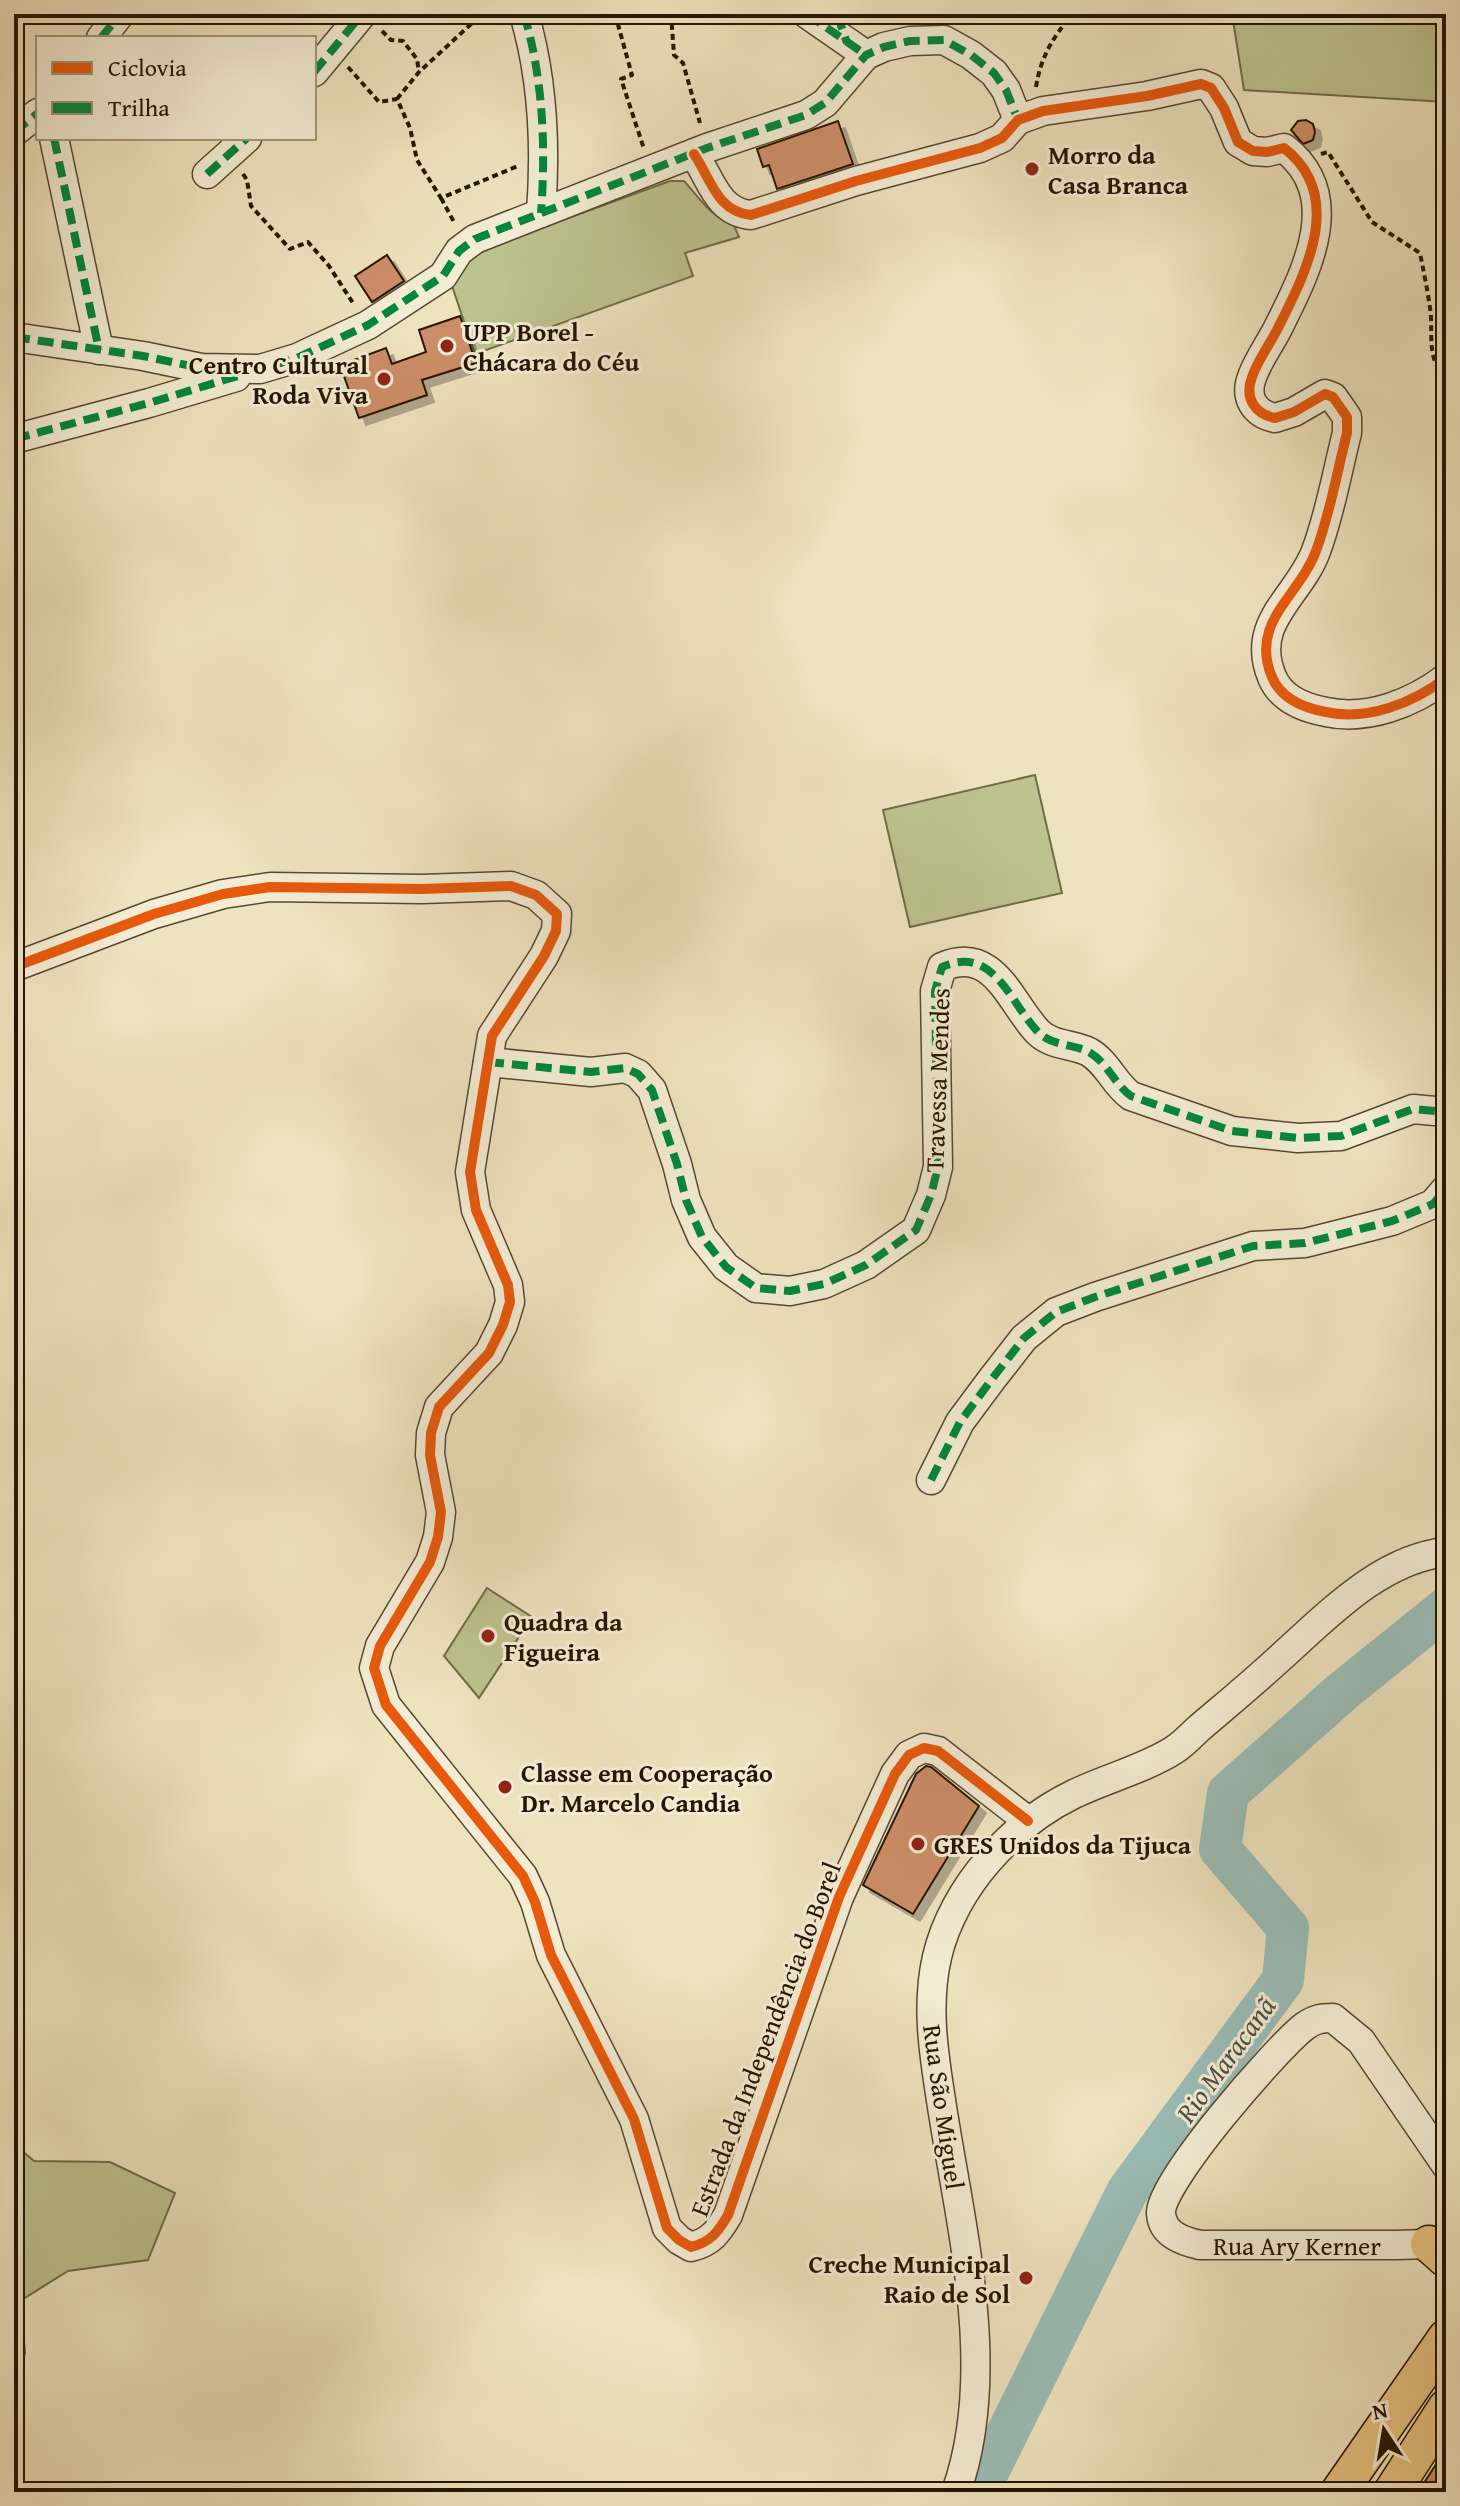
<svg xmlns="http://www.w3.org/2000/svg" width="1460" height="2506" font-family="'Gentium Book Plus',serif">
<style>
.green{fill:#bdc28f;stroke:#716c48;stroke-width:2}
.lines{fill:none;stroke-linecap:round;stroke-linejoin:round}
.river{stroke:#9abdb6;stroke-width:42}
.building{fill:#cc8d67;stroke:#251502;stroke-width:2;filter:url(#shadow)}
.minor-casing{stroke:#574831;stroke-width:31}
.major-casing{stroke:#251502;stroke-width:39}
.path{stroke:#251502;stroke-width:4;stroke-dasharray:6 4;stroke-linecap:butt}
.minor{stroke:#f4edd5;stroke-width:28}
.major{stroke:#e7c280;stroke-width:36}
.quiet{stroke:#00873e;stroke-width:8;stroke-dasharray:16 8;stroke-linecap:butt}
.cycleway-casing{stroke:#f4edd5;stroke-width:15}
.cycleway{stroke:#e8590c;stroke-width:10}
.poi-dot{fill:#8f2418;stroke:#f4edd5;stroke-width:3}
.labels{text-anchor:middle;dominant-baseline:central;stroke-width:6;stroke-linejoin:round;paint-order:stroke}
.poi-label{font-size:26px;font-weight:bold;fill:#251502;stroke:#f4edd5;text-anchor:start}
.street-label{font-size:26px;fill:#251502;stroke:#f4edd5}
.water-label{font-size:28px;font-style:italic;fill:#4e5041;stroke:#f4edd5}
</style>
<defs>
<filter id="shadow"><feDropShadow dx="7" dy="7" stdDeviation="0" flood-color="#0004"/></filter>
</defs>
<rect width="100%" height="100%" fill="#eee3bf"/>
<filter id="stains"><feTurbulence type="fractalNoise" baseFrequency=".0025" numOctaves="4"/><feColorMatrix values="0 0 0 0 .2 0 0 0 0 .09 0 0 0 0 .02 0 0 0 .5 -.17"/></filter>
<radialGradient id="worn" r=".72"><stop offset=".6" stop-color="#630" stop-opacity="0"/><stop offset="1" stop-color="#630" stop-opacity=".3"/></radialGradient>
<!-- green -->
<g class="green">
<path d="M1232 14H1446V102L1244 90Z"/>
<path d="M670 181H684C697 195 715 222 733 223L739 237 685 253 693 276 475 354 450 280 475 252Z"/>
<path d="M1035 775 1062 893 910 927 883 810Z"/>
<path d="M487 1588 532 1617 479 1698 444 1656Z"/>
<path d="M14 2144 34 2161 110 2162 175 2193 148 2260 68 2271 20 2301 25 2353 14 2388Z"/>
</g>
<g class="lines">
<!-- river -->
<path class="river" d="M978 2492 1127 2192 1283 1980 1288 1928 1220 1849 1228 1793 1343 1691 1446 1608"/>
</g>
<!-- building -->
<g class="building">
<path d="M1306 120 1313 124 1315 132 1313 140 1303 144 1291 130 1298 121Z"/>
<path d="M838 121 853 164 777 189 769 165 763 167 757 149Z"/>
<path d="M387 255 404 281 372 302 355 276Z"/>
<path d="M460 316 476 363 422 380 427 395 359 418 340 365 386 348 392 364 426 352 419 330Z"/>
<path d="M926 1766 931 1767 979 1806 913 1914 863 1885 916 1774Z"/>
<path d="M1446 2449V2492H1418Z"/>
</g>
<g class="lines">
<!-- minor casing -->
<g class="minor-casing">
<g id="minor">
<path d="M524 14C543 78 546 146 541 213"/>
<path d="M807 14 866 55"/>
<path d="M101 38 120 14"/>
<path d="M314 72 362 14"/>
<path d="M14 132 38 113"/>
<path d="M54 138 99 350"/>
<path d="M694 154C711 179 717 212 751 215L856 181 980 148 1002 138 1018 120 1043 111 1147 96 1201 84 1211 88 1224 108 1238 142 1253 151 1267 152 1284 148C1346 196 1306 272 1278 328 1270 344 1258 360 1252 377 1244 398 1255 414 1275 418L1294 412 1325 394 1333 397 1347 417V433C1337 472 1330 514 1316 551 1299 597 1249 622 1272 677 1281 699 1304 708 1326 712 1368 721 1413 703 1446 678"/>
<path d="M207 174 247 138"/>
<path d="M14 337 143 356 201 368 260 369 297 358 368 325 443 276 459 251 475 239 707 148 806 115 825 103 866 55 884 47 910 41 944 40 971 55 994 73 1006 90 1018 120"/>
<path d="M14 439 149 403 236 377"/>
<path d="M14 967 154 914 223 894 270 887 422 889 511 886 536 895 557 914 556 931 544 956 492 1036 470 1172 476 1210 508 1285 510 1302 503 1325 489 1353 439 1407 431 1433 430 1455 441 1512 438 1537 430 1562 380 1646 374 1668 386 1705 523 1876 535 1902 551 1955 634 2119 667 2228 679 2240 691 2247C711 2242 718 2232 728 2215L839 1897 895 1774 909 1755 924 1748 938 1751 1028 1821"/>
<path d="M488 1062 591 1072 625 1068 638 1074 652 1090 677 1164 686 1200 702 1237 726 1267 756 1288 790 1291 824 1284 866 1265 916 1230 931 1195 938 1167 935 991 942 967C994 944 1010 1003 1038 1032 1052 1046 1073 1044 1089 1052 1108 1063 1114 1084 1131 1096L1232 1131 1298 1138 1341 1136 1413 1109 1446 1112"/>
<path d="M931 1480 960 1422 992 1379 1024 1338 1056 1312 1095 1297 1253 1246 1305 1243 1392 1221 1433 1204 1446 1189"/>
<path d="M1446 2165 1361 2041 1333 2018C1321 2018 1315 2019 1305 2026 1278 2046 1159 2183 1161 2213 1162 2234 1182 2241 1200 2245H1396L1429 2244 1446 2238"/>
<path d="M956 2492C998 2374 962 2233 943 2113 935 2061 925 2009 937 1957 945 1922 965 1887 988 1861 1012 1833 1041 1810 1074 1794 1105 1779 1146 1768 1174 1750 1182 1745 1190 1737 1197 1730 1225 1706 1253 1683 1280 1658 1327 1616 1380 1559 1446 1552"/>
</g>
</g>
<!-- major casing -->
<g class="major-casing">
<g id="major">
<path d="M1429 2244 1446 2259"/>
<path d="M1339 2492 1446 2338"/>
<path d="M1392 2492 1446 2408"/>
</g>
</g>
<!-- path -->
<g class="path">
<path d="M619 14 617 21 632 75 621 79 644 149"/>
<path d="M671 14 674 55 683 63 700 123"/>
<path d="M382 31 391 40 403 41 417 59 419 72"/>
<path d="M348 67 379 102 397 99 410 128 417 160 441 198 518 166"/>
<path d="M1036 87C1041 56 1053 38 1072 14"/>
<path d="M397 99 419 72 482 14"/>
<path d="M1321 154 1328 152 1372 222 1420 253C1424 274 1429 296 1431 317 1432 341 1428 360 1446 378"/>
<path d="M243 174 247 180 251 206 290 249 308 242 329 266 353 303"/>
<path d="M441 198 454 222"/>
</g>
<!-- minor -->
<use href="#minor" class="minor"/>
<!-- major -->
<use href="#major" class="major"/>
<!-- quiet -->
<g class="quiet">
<path d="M524 14C543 78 546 146 541 213"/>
<path d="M807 14 866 55"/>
<path d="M837 14 847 43"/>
<path d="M101 38 120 14"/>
<path d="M314 72 362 14"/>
<path d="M14 132 38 113"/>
<path d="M54 138 99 350"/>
<path d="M207 174 247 138"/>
<path d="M14 337 143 356 201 368 260 369 297 358 368 325 443 276 459 251 475 239 707 148 806 115 825 103 866 55 884 47 910 41 944 40 971 55 994 73 1006 90 1018 120"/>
<path d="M14 439 149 403 244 374"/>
<path d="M488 1062 591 1072 625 1068 638 1074 652 1090 677 1164 686 1200 702 1237 726 1267 756 1288 790 1291 824 1284 866 1265 916 1230 931 1195 938 1167 935 991 942 967C994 944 1010 1003 1038 1032 1052 1046 1073 1044 1089 1052 1108 1063 1114 1084 1131 1096L1232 1131 1298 1138 1341 1136 1413 1109 1446 1112"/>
<path d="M931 1480 960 1422 992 1379 1024 1338 1056 1312 1095 1297 1253 1246 1305 1243 1392 1221 1433 1204 1446 1189"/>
</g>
<!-- cycleway casing -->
<g class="cycleway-casing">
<g id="cycleway">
<path d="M694 154C711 179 717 212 751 215L856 181 980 148 1002 138 1018 120 1043 111 1147 96 1201 84 1211 88 1224 108 1238 142 1253 151 1267 152 1284 148C1346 196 1306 272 1278 328 1270 344 1258 360 1252 377 1244 398 1255 414 1275 418L1294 412 1325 394 1333 397 1347 417V433C1337 472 1330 514 1316 551 1299 597 1249 622 1272 677 1281 699 1304 708 1326 712 1368 721 1413 703 1446 678"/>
<path d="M14 967 154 914 223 894 270 887 422 889 511 886 536 895 557 914 556 931 544 956 492 1036 470 1172 476 1210 508 1285 510 1302 503 1325 489 1353 439 1407 431 1433 430 1455 441 1512 438 1537 430 1562 380 1646 374 1668 386 1705 523 1876 535 1902 551 1955 634 2119 667 2228 679 2240 691 2247C711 2242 718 2232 728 2215L839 1897 895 1774 909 1755 924 1748 938 1751 1028 1821"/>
</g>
</g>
<!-- cycleway -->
<use href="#cycleway" class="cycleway"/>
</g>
<!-- markers -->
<g class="poi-dot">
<circle cx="1032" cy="169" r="8"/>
<circle cx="447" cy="346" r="8"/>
<circle cx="384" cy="379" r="8"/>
<circle cx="488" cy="1636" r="8"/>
<circle cx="505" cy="1787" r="8"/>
<circle cx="918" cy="1844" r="8"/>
<circle cx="1026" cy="2278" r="8"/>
</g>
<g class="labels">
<!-- poi labels -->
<g class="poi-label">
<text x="1048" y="154">Morro da<tspan x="1048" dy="30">Casa Branca</tspan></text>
<text x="463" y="331">UPP Borel -<tspan x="463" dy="30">Chácara do Céu</tspan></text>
<text x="368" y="364" text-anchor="end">Centro Cultural<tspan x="368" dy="30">Roda Viva</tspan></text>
<text x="504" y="1621">Quadra da<tspan x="504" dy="30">Figueira</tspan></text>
<text x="521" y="1772">Classe em Cooperação<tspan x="521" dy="30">Dr. Marcelo Candia</tspan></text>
<text x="934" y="1844">GRES Unidos da Tijuca</text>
<text x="1010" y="2263" text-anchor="end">Creche Municipal<tspan x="1010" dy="30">Raio de Sol</tspan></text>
</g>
<!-- street labels -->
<g class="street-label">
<text transform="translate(937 1080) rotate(-88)">Travessa Mendes</text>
<text transform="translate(765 2039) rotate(-69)">Estrada da Independência do Borel</text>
<text transform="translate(944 2107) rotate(82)">Rua São Miguel</text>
<text x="1297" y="2245">Rua Ary Kerner</text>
</g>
<!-- water labels -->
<g class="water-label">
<text transform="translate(1225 2059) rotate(-54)">Rio Maracanã</text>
</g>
</g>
<!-- margin -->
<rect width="1460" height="2506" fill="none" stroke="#eee3bf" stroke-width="48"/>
<rect x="16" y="16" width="1428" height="2474" fill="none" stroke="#251502" stroke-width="4"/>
<rect x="24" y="24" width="1412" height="2458" fill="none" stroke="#251502" stroke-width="2"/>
<!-- legend -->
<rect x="36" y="36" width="280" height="104" fill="#f4edd5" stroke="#a19781" stroke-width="2"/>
<rect x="52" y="62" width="40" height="12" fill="#e8590c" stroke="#a19781" stroke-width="2"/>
<text x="108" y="76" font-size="24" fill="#251502">Ciclovia</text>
<rect x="52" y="102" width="40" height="12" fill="#00873e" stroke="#a19781" stroke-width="2"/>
<text x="108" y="116" font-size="24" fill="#251502">Trilha</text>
<!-- north arrow -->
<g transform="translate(1384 2430) rotate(348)" stroke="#f4edd5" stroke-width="6" paint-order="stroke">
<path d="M0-6L14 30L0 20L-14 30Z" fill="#251502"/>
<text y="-12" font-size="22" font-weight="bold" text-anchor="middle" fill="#251502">N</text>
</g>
<rect width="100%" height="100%" filter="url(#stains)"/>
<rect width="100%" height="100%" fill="url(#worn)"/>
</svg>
